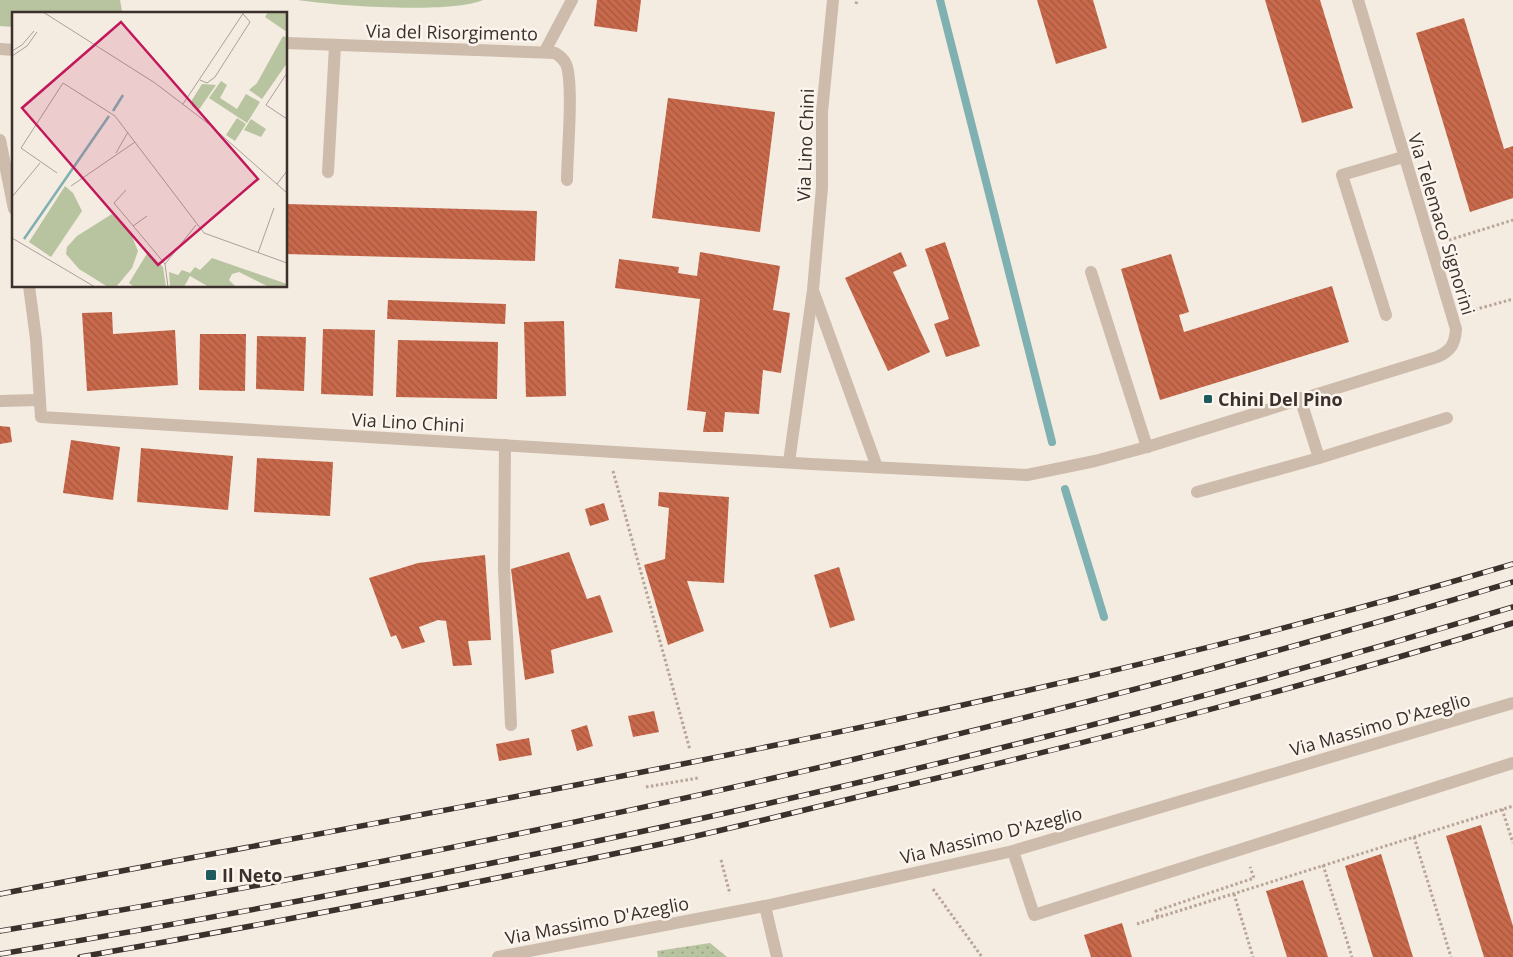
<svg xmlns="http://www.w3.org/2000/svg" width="1513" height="957" font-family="'Open Sans',sans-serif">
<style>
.grass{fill:url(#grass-dots)}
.park{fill:#b8c4a0}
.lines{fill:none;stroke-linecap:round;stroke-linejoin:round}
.stream{stroke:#7fb0b2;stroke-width:8}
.building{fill:url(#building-back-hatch)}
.path{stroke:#b9a596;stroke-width:3;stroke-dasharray:2.5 2.5;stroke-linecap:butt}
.minor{stroke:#cdbbac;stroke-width:12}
.rail-casing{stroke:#3b302b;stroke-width:5.5}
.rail{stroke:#fbf5ee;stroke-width:4;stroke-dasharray:11;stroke-linecap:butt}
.poi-dot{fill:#1f5a5e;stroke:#fbf5ee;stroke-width:2}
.labels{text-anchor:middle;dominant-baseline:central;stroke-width:5;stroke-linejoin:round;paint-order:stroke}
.street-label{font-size:18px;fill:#3b302b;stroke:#fbf5ee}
.poi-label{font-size:18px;font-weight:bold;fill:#3b302b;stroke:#fbf5ee;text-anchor:start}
.inset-river{fill:none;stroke:#7fb0b2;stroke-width:2.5}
.inset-road{fill:none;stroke:#aaa098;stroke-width:1}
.view{fill:#c2185b;fill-opacity:0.15;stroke:#c2185b;stroke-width:2.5}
.inset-edge{fill:none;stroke:#3b302b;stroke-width:2.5}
</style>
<defs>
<pattern id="grass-dots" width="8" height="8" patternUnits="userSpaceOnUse" patternTransform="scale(1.25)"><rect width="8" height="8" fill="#b8c4a0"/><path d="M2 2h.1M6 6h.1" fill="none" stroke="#97a083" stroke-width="1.8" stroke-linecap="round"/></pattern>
<pattern id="building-back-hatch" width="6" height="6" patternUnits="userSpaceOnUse" patternTransform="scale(1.25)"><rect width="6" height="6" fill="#c8694b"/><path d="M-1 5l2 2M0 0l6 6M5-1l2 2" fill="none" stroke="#a4573f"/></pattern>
</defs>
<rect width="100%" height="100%" fill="#f4ebe1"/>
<!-- grass -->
<path class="grass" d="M710 943 727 957H658L657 951Z"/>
<!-- park -->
<g class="park">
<path d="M0 0H120L122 11 112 14H14V27L0 26Z"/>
<path d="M298 0H483C451 14 336 6 298 0Z"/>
</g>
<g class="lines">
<!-- stream -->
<g class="stream">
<path d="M940 0 1052 442"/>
<path d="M1065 489 1104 617"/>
</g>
</g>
<!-- building -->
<g class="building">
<path d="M597 0H641L637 32 594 26Z"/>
<path d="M1037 0H1093L1107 48 1056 64Z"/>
<path d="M1265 0H1320L1353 108 1302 123Z"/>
<path d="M1464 18 1504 149 1513 146V198L1470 212 1416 33Z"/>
<path d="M668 98 775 112 760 232 652 218Z"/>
<path d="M286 204 537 211 535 261 286 254Z"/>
<path d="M945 242 980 346 946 357 934 324 949 319 925 249Z"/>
<path d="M700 252 780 266 773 310 790 313 781 373 763 370 759 414 725 412 723 432H703L706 412 687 410 700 299 615 288 619 259 679 267 678 273 697 276Z"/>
<path d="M901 252 907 266 893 272 930 352 888 371 845 278Z"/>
<path d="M1171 254 1189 312 1179 315 1184 332 1332 286 1349 342 1160 400 1121 269Z"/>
<path d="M388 300 506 304 505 324 387 319Z"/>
<path d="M112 312 113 334 175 330 178 385 87 391 82 313Z"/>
<path d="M564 321 566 396 526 397 524 322Z"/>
<path d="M323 329 375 330 373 396 321 394Z"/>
<path d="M200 334H246L245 391 199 390Z"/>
<path d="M257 336 306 337 304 391 256 389Z"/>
<path d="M398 340 498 342 497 399 396 397Z"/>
<path d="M0 426 10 427 12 442 0 444Z"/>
<path d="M71 440 120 447 113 500 63 493Z"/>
<path d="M141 448 233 456 228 510 137 502Z"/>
<path d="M257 458 333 462 330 516 254 512Z"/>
<path d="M659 492 729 497 724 583 687 581 704 631 668 645 644 565 665 559 669 508 658 506Z"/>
<path d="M604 503 609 520 590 526 585 509Z"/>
<path d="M569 552 587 599 600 595 613 632 551 650 554 673 525 680 511 569Z"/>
<path d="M485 555 491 640 468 641 472 665 453 666 446 621 438 620 419 627 425 642 402 649 396 635 391 637 369 578 418 563Z"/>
<path d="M839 567 855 620 830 628 814 575Z"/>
<path d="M654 711 659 732 633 737 628 716Z"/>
<path d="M587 725 593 746 577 751 571 730Z"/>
<path d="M529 738 532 755 499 761 496 744Z"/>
<path d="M1481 825 1513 926V957H1484L1446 836Z"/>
<path d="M1381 854 1413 957H1373L1345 866Z"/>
<path d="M1303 880 1328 957H1287L1266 891Z"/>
<path d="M1122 923 1132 957H1091L1084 935Z"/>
</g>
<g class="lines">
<!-- path -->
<g class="path">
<path d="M856 4 857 0"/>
<path d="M1449 240 1513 220"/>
<path d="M1470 311 1513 299"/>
<path d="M613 471 690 750"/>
<path d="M646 787 698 778"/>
<path d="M1502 809 1513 843"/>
<path d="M1414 837 1451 957"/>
<path d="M721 860 730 894"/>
<path d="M1323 865 1352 957"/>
<path d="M933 889 982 957"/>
<path d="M1234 894 1253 957"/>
<path d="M1158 917 1156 911 1254 878 1250 867"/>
<path d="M1137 924 1513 806"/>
</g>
<!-- minor -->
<g class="minor">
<path d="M286 43 555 53C560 56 563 58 566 64 574 83 567 156 567 180"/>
<path d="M0 49 14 50"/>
<path d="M545 51 572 0"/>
<path d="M0 140 14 209"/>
<path d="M328 172 335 46"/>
<path d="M1091 272 1147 447"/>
<path d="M29 286 36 339 41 417 811 464 1027 475 1095 461 1147 447 1437 357C1451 351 1455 344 1456 329L1358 0"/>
<path d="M814 293 877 467"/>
<path d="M1386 315 1342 175 1403 157"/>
<path d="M1300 398 1319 458"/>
<path d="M0 401 39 400"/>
<path d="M505 445 504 569 511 725"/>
<path d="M789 462 813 290 822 187V112L833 0"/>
<path d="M1197 492 1319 458 1447 418"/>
<path d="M1013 851 1034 915 1513 763"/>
<path d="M765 906 777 957"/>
<path d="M498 957 765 906 1013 851 1513 703"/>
</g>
<!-- rail casing -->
<g class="rail-casing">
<g id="rail">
<path d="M0 894C507 797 1018 712 1513 564"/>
<path d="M0 931C510 845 1017 733 1513 582"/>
<path d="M0 954C510 869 1018 757 1513 607"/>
<path d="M80 957C274 923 468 885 661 844 738 827 815 807 891 789 1100 740 1308 686 1513 623"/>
</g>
</g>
<!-- rail -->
<use href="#rail" class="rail"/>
</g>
<!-- markers -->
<g class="poi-dot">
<rect x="1203" y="394" width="10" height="10" rx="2.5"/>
<rect x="205" y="869" width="12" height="12" rx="2.5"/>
</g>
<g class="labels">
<!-- street labels -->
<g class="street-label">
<text transform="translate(452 32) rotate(1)">Via del Risorgimento</text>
<text transform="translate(805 145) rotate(-88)">Via Lino Chini</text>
<text transform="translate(1442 224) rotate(73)">Via Telemaco Signorini</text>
<text transform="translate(408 422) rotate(3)">Via Lino Chini</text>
<text transform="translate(1380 724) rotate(-16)">Via Massimo D'Azeglio</text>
<text transform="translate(991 835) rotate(-14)">Via Massimo D'Azeglio</text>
<text transform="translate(597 920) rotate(-11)">Via Massimo D'Azeglio</text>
</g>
<!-- poi labels -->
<g class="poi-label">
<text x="1218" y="399">Chini Del Pino</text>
<text x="222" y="875">Il Neto</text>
</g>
</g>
<!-- overview -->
<g transform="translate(12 12)">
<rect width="275" height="275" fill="#f4ebe1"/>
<path d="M271 24 275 26V51L250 87 237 78 245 71ZM209 69 215 73 208 86 225 97 234 82 248 90 235 111 197 86ZM190 72 204 73 186 99 180 94V88ZM53 174 61 181 70 199 39 245 17 230ZM200 246 275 272V275H257L227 260 220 262 217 268 224 275H197L178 264 172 275H158L157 260 166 263 170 258 178 261 183 255 188 258Z" fill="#b8c4a0"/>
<path d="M256 0H275V20L253 5ZM225 106 234 112 223 129 214 123ZM239 107 254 117 249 125 232 118ZM100 202 119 222 126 239 120 256 104 275H96L67 257 54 242 55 235 65 224ZM136 240 151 255 154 275H122L117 271Z" fill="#b8c4a0"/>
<path class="inset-river" d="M101 99 111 83M12 227 97 104"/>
<path class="inset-road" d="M31 0 143 71 198 113 275 181M0 39 10 33 22 19M0 44 15 34 25 20M275 61 254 93 275 107M188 68 195 71 203 65 238 10 231 2M171 92 232 0M104 141 116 120M45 161 9 136 51 71 103 104 192 221 275 251M265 172 275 159M59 174 123 130M114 178 102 191 153 252M0 185 28 151M121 214 135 204M0 226 83 275M246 241 262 196M156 275 153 252 184 213"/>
<path class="view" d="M109 10 246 167 146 253 10 96Z"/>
<rect width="275" height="275" class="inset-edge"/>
</g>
</svg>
